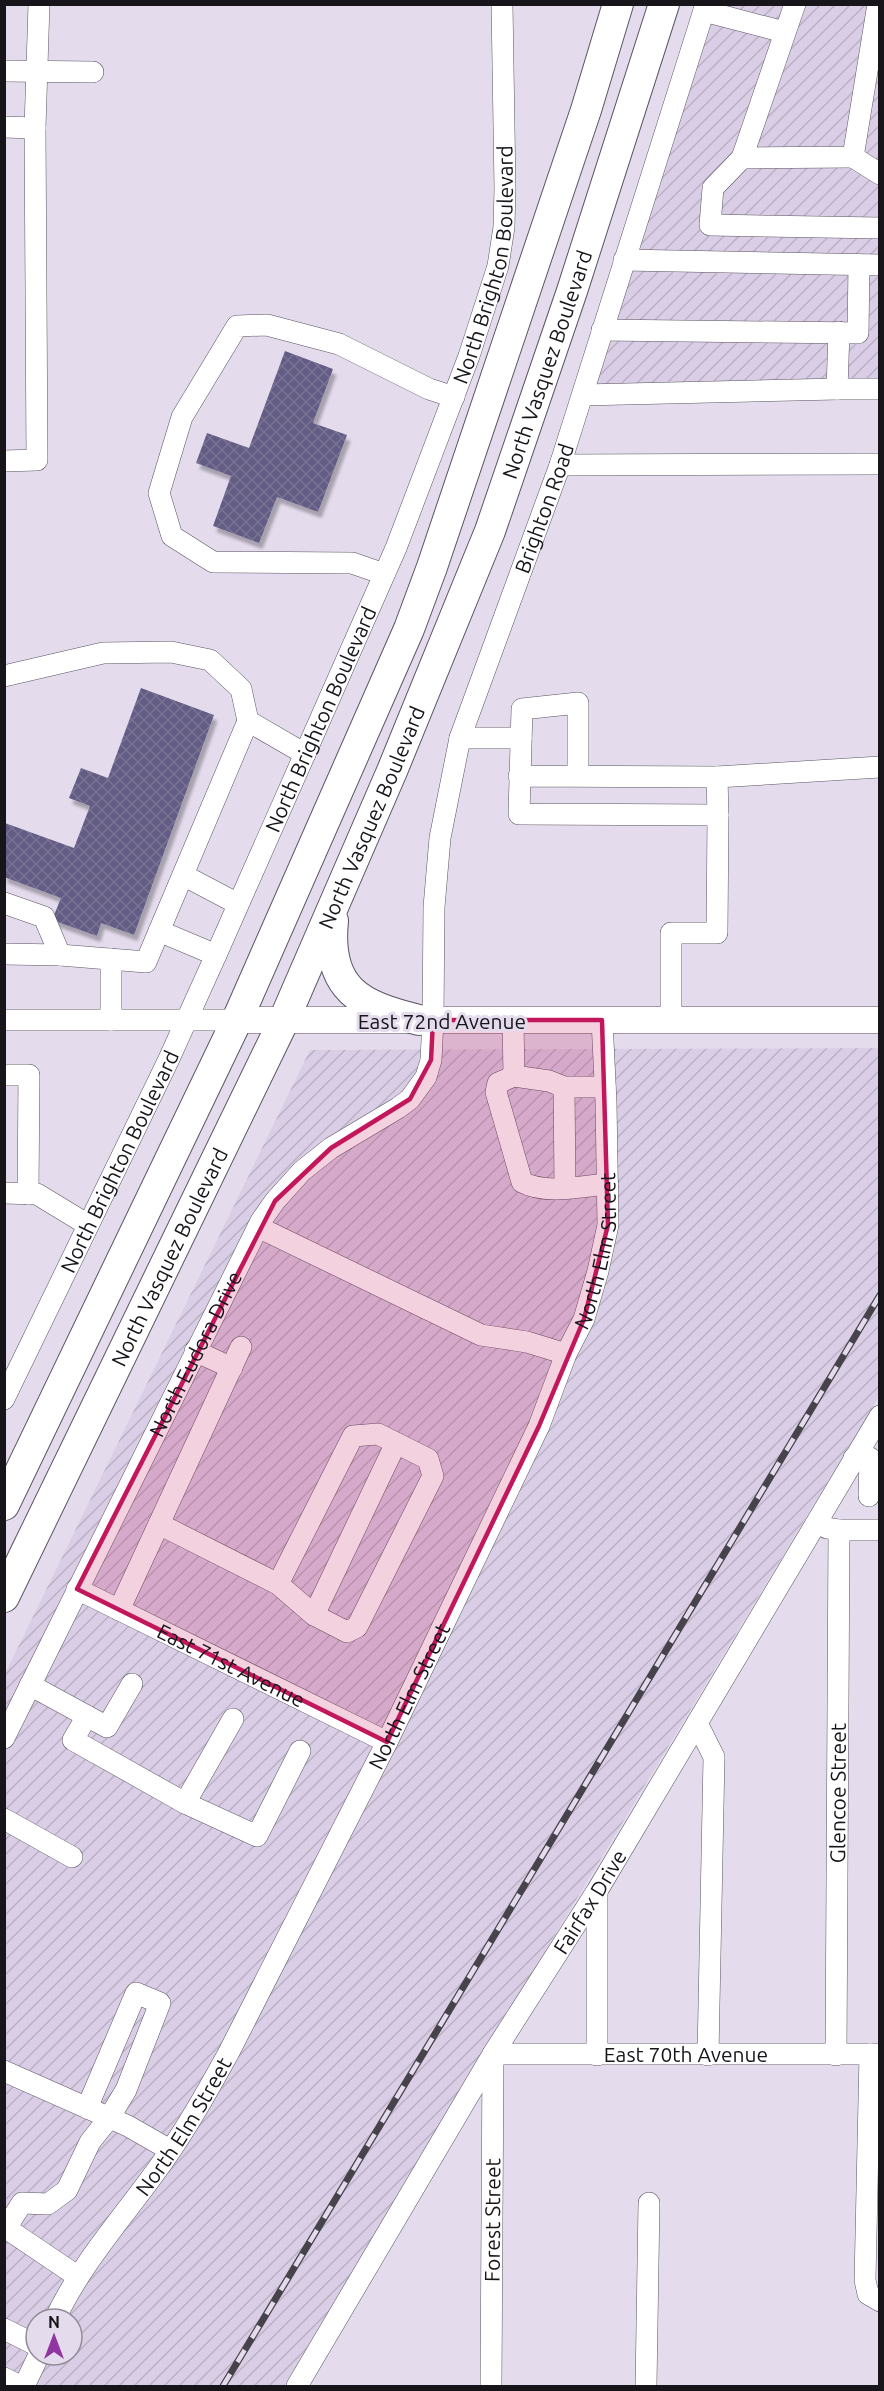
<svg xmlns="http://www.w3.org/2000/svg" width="884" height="2391" font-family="Ubuntu,sans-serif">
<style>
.industrial{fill:url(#industrial-furrows);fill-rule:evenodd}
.building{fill:url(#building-cross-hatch);filter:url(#shadow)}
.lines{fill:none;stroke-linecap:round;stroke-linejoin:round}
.minor-casing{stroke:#5b5462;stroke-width:22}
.major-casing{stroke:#5b5462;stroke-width:27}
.highway-casing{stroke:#5b5462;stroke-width:32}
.minor{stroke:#fff;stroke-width:21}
.major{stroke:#fff;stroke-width:26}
.highway{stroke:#fff;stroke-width:30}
.rail-casing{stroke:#47434b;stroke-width:7}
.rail{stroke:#e4dbec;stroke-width:4.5;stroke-dasharray:14;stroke-linecap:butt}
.marked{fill:#c2185b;fill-opacity:0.2;stroke:#c2185b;stroke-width:4.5;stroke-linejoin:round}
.labels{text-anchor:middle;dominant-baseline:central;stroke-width:6;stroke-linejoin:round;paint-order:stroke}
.street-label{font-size:21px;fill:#17141a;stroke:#e4dbec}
</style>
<defs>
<pattern id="industrial-furrows" width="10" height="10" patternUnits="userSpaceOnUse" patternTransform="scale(1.5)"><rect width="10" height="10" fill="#dacee6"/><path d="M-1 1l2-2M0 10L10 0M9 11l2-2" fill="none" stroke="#bab0c5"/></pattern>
<pattern id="building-cross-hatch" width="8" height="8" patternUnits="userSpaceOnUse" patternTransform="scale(1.5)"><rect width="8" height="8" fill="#635c85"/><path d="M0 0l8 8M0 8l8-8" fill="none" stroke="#787392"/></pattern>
<filter id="shadow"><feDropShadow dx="3.5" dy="6" stdDeviation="1.5" flood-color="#0004"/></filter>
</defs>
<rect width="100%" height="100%" fill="#e4dbec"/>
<!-- industrial -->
<g class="industrial">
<path d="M706 5H879V399L581 402Z"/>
<path d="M879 1048V1396L284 2386H5L4 1676 310 1050ZM36 2319H72V2355H36Z"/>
</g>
<!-- building -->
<g class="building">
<path d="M285 351 333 369 313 423 347 435 318 512 277 497 259 543 213 526 231 476 196 463 207 433 249 448Z"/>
<path d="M141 688 214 715 134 935 101 923 97 936 52 920 61 898 4 877V825L5 823 74 848 90 806 69 798 81 768 108 778Z"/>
</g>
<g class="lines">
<!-- minor casing -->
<g class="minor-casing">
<g id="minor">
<path d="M795 4 742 158 853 157 878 4"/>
<path d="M704 11 784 32"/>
<path d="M4 71 93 72"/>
<path d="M4 127 35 128"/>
<path d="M853 157 880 174"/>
<path d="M742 158 713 188 710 225 880 228"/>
<path d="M624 260 880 265"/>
<path d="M602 330 858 333 859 265"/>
<path d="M837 389H880"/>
<path d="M583 395 837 389 839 332"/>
<path d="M4 461 37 460 35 128 39 4"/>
<path d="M560 465 880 464"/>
<path d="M384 574 352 563 213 562 172 536 159 493 182 417 237 326 267 325 339 344 429 389 454 397"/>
<path d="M4 676 103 653 171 652 210 660 241 689 248 721 305 754"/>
<path d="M460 738H521"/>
<path d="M519 776 717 777 718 815 519 814 522 709 578 703V776"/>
<path d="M717 777 880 767"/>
<path d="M183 875 238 904"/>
<path d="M4 903 44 917 60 955 4 954"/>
<path d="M159 931 216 955"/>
<path d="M60 955 146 962 248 721"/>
<path d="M111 959V1020"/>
<path d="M4 1020H237"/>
<path d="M671 1020V933H717L718 815"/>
<path d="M513 1021 514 1076 549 1081 564 1087H605"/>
<path d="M4 1075H29L28 1194"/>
<path d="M514 1076 498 1083 496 1092 522 1182C546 1195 582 1186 608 1184"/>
<path d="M564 1087 565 1187"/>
<path d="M4 1193 37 1194 88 1225"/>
<path d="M258 1227 481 1335 527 1342 566 1354"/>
<path d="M195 1351 232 1368"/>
<path id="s1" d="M4 1399 168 1061 216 955 396 548 469 356 498 266 504 227 505 188 502 4"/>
<path d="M378 1434 428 1459 433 1476 357 1627 347 1632 314 1615 278 1584 353 1436Z"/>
<path d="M854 1458H870L869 1496"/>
<path d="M159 1524 278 1584"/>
<path d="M827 1528 839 1530H880"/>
<path id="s2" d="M77 1589 387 1742"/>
<path d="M119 1610 241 1347"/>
<path d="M314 1615 396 1443"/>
<path d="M30 1685 107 1727 132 1684"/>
<path d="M87 1716 73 1740 185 1803 233 1719"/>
<path d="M697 1723 714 1757 708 2055"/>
<path id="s3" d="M4 1738 261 1221 275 1201 302 1171 331 1148 398 1108 410 1099 426 1077 431 1060 433 1020 434 907 440 838 460 738 560 465 706 4"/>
<path d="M185 1803 257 1836 300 1751"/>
<path d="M4 1819 72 1857"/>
<path d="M597 1892V2055"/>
<path d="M870 2054 865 2280 868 2294 880 2301"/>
<path id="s4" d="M836 2055 839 1530"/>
<path d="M4 2071 128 2126 170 2150"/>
<path d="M77 2276 6 2228 22 2203 48 2204 67 2190 90 2142 109 2118 126 2090 160 2003 136 1993 87 2108"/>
<path id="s5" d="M55 2319C83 2260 127 2213 164 2160 188 2126 208 2090 228 2054L387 1742 539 1426 566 1354 584 1319 598 1271 608 1225 606 1102 602 1020"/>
<path d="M4 2329 36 2345"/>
<path d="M4 2378 20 2386"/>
<path d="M24 2386 39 2355"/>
<path id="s6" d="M297 2386 493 2054 597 1891 880 1416"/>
<path id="s7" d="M491 2386 493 2054H880"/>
<path d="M646 2386 649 2203"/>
</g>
</g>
<!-- major casing -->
<g class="major-casing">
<g id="major">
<path d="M237 1020H406"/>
<path d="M433 1020H880"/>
</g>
</g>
<!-- highway casing -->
<g class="highway-casing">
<g id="highway">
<path d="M333 921C326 989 360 1006 419 1020"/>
<path d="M4 1505 237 1020 409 629 432 567 586 110 618 4"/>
<path id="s8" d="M4 1597 284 1020 392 771 490 531 572 291 664 4"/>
</g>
</g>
<!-- minor -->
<use href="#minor" class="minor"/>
<!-- major -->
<use href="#major" class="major"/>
<!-- highway -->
<use href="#highway" class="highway"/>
<!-- rail casing -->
<g class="rail-casing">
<path id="rail" d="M223 2386 880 1295"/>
</g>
<!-- rail -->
<use href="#rail" class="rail"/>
</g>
<!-- marked area -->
<path class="marked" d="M433 1020H602L608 1225 584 1319 539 1426 387 1742 77 1589 275 1201 331 1148 410 1099 431 1060Z"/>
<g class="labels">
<!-- street labels -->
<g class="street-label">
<text stroke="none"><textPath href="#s1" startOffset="1236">North Brighton Boulevard</textPath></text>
<text stroke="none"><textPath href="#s8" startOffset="1348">North Vasquez Boulevard</textPath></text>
<text stroke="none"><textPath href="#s3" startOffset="1386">Brighton Road</textPath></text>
<text stroke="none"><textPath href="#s1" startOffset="750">North Brighton Boulevard</textPath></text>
<text stroke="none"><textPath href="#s8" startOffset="862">North Vasquez Boulevard</textPath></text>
<text x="442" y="1021">East 72nd Avenue</text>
<text stroke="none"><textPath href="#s1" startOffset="264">North Brighton Boulevard</textPath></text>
<text stroke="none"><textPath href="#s5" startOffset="1204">North Elm Street</textPath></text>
<text stroke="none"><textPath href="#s8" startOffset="378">North Vasquez Boulevard</textPath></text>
<text stroke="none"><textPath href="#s3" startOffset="429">North Eudora Drive</textPath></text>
<text stroke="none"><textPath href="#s2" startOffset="172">East 71st Avenue</textPath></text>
<text stroke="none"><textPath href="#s5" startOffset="718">North Elm Street</textPath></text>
<text stroke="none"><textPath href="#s4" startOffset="262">Glencoe Street</textPath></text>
<text stroke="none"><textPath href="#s6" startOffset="566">Fairfax Drive</textPath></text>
<text stroke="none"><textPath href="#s7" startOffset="525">East 70th Avenue</textPath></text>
<text stroke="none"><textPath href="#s5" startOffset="232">North Elm Street</textPath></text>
<text stroke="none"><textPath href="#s7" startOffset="166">Forest Street</textPath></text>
</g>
</g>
<!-- border -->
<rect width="884" height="2391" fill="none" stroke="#17141a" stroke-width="12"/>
<!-- north arrow -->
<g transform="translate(54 2337)"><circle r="28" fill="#e4dbec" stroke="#928b98" stroke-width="1.5"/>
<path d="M0-4.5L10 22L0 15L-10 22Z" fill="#9135a0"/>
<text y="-9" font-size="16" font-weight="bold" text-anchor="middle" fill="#17141a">N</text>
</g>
</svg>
